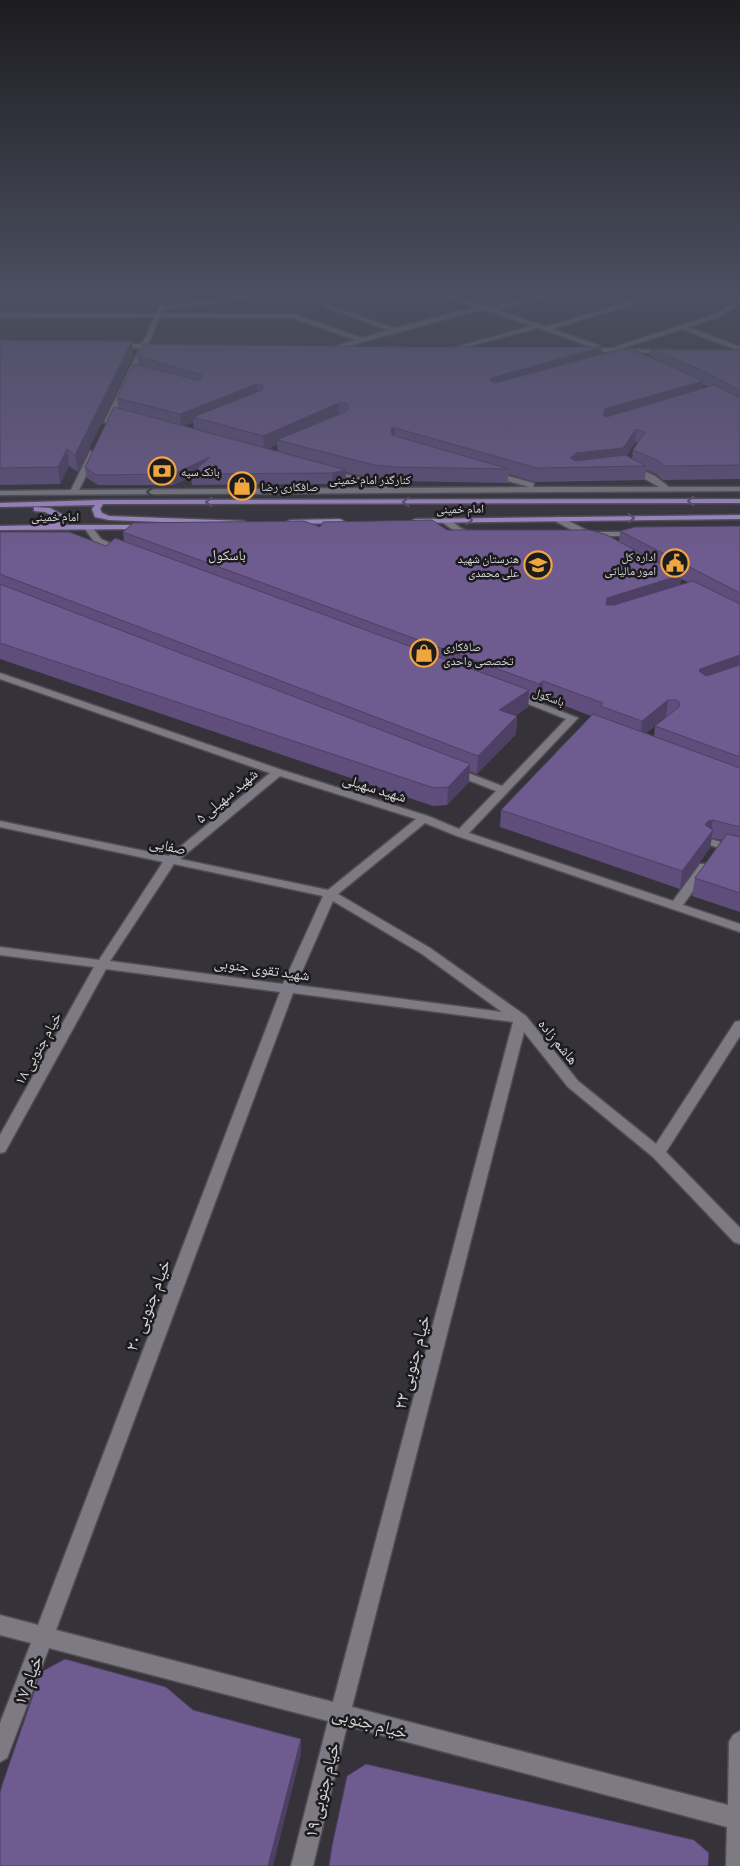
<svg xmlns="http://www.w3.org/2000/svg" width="740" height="1866" font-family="Commissioner,'Noto Naskh Arabic',sans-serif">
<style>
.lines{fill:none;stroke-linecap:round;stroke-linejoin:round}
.minor-casing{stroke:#504e54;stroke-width:3}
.major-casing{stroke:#504e54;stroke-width:3}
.minor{fill:#7d7a83;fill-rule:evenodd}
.major{fill:#a38aca;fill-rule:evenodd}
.wall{fill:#5f4e7b;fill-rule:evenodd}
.shaded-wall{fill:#4d4064}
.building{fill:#6e5b8f;stroke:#4d4064}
.oneway{stroke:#39383c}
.oneway2{stroke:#594d6b}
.labels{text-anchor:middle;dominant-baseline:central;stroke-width:5;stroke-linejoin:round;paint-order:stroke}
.far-poi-label{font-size:12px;fill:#d4d3d8;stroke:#1c1b1e;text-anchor:start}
.far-street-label{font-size:12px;fill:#d4d3d8;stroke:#1c1b1e}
.far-neighbourhood-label{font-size:14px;fill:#dddae4;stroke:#1c1b1e}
.street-label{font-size:15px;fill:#d4d3d8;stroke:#1c1b1e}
.near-street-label{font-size:18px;fill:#d4d3d8;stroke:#1c1b1e}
</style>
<rect width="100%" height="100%" fill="#35323a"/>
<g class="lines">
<!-- minor casing -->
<g class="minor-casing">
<g id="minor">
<path d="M166 293H172L166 306 267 293H283L164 310 162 314H293L362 338 388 330 324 306V304L394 328 477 307 439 293H447L492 308 552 293H562L498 310 546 327 639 299 646 293H653L643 301 552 329 600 346V348H617V346L714 315 740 299V304L718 317 688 327 740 347V351L682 329 620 349 670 350V352L668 353 585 352 583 351V349L595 348 538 328 453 350V348L532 326 483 309 337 349 334 347 335 346 356 340 292 318 160 317 148 344 161 346 146 348 112 422 108 424 104 422 140 348H115L112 346 115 344H142L155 317H0V313L156 314Z"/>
<path d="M90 451 97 453 79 490 378 488 328 474 327 472 331 470 387 485V488L529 487 490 476 489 474 493 472 534 483 533 487H659L628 469V465H631L655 476 669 487H740V491L0 495V491L71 490Z"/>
<path d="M555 517H561L590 532H636L640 534 636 536H597L593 538 583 536 555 521Z"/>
<path d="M442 518C452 517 456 527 465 530 470 532 473 530 477 533 465 541 452 529 442 522Z"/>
<path d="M86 527H92L101 539 128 551 124 554 95 543 85 529Z"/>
<path d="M0 673 282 770 428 816 459 829 496 791 450 773 449 771 450 769H458L502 786 566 719 508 696 509 694H517L578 718 469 833 673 901 700 864H708L710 867 683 905 740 924V932L457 836 425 823 338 894 430 948 526 1016 578 1081 656 1144 735 1022 740 1021V1036L666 1152 740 1228V1244L734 1242 653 1157 568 1087 524 1032 352 1707 728 1805 729 1742 733 1735 740 1731V1866H726L727 1827 347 1726 313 1866H291L328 1721 49 1648 7 1758 0 1762V1723L31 1643 0 1635V1615L38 1625 280 992 106 969 5 1152 0 1153V1135L94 967 0 955V947L99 960 163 862 0 827V821L169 856 270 773 0 679ZM280 776 416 819 328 890 180 859ZM174 864 323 896 283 984 110 961ZM333 901 422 954 502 1012 296 985ZM293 993 513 1022 333 1702 56 1630Z"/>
<path d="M710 839 740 847V854L706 844 704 842 706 840Z"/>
</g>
</g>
<!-- major casing -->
<g class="major-casing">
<g id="major">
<path d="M740 499V503L103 504 100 509 102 513 109 516 245 521 246 523 242 525 109 520 95 517 92 509 95 505 0 507V503L101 500Z"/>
<path d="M34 507 50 508 63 515V522L60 525H142L146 527 142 529 0 530V526L48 525 55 521 56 518 45 512 34 511Z"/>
<path d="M740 515V519L415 523 411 521 415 519Z"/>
<path d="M340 519 344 521 343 523 290 524 286 522 290 520Z"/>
</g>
</g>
<!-- minor -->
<use href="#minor" class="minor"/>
<!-- major -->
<use href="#major" class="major"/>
</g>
<!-- wall -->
<g class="wall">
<path d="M0 340 133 356 78 472 69 466 60 484 0 485Z"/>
<path d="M651 349 740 350V479L663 480 656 474 646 470 645 480 536 482 508 474V483L395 481 374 479 346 472V481L332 484 192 485 191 477 173 485H98L87 478 85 467 118 408 117 398 138 365 137 356 601 355 650 357ZM703 384 708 387 702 389ZM193 422 194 429 183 426ZM635 442 638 443 633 450 632 459 626 456ZM277 444 278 452 267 449Z"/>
<path d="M740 526V912L692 896 695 878 722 840 712 838 710 848 680 889 500 827 501 810 591 716 542 697 538 700 529 697 528 707 515 716H517L516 734 477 774 469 771V782L447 805 433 806 0 659V532L106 546 124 541 123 532 320 527 447 530 619 542 620 531ZM681 579 688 582 680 585ZM666 717H667L655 726 654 736 646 733Z"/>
</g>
<!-- shaded-wall -->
<g class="shaded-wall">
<path d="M132 341 133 356 78 472 75 455Z"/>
<path d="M602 347 601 359 489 392 490 380 491 378Z"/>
<path d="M703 381 702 394 603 422V415L605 409Z"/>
<path d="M257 384V397L193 417V422L181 427 180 414Z"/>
<path d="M339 403V416L277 440V444L264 450 263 436Z"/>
<path d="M391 428H395V441L391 442Z"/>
<path d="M636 429 635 442 622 461 575 467 570 458 576 453Z"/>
<path d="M67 449 69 466 60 484 58 467Z"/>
<path d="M210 457 191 474V477L173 485V474Z"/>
<path d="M346 470V481L332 484V473Z"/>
<path d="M681 575 679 590 605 613 607 598Z"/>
<path d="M740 655V667L696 688 699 671 700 669Z"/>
<path d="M543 681 542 697 538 700 539 684Z"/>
<path d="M529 690 528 707 498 727 499 710Z"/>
<path d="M668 700 666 717 640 738 642 721Z"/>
<path d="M517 716 516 734 477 774 478 756Z"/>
<path d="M470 764 469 782 447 805 448 787Z"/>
<path d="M713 820 711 833 713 830 710 848 680 889 682 871 705 825 708 821Z"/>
<path d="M301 1739V1754L273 1866H268Z"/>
</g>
<!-- building -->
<g class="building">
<path d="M0 340 132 341 75 455 67 449 58 467 0 468Z"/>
<path d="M143 344 412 347H602L491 378 490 380 495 383 621 349H632L703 381 605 409 603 415 606 417 714 385 740 398V465L665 466 657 460 633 450 645 432 636 429 623 448 576 453 570 458 576 461 625 455 646 466 537 468 395 428H391L392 435 509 469 395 467 374 465 277 440 347 411 348 405 346 403H339L263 436 193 417 262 390 263 386 261 384H257L180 414 117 398 134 364 197 380 202 377 201 375 137 356Z"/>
<path d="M651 349 740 350V390L701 370Z"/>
<path d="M114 407 346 470 332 473 191 474 210 457 173 474 96 475 85 467Z"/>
<path d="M432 520 447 530H590L607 535 681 575 607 598 606 605H614L693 581 740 604V655L700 669 699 671 706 676 740 665V757L655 726 679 707 680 703 677 700H668L642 721 600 706 603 703 543 681 539 684 123 532 133 523 304 521 320 527 323 522Z"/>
<path d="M740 526V593L620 531 635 527Z"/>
<path d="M0 532H69L106 546 115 538 529 690 499 710 517 716 478 756 0 574Z"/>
<path d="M0 584 470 764 448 787 434 788 0 643Z"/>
<path d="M593 714 740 768V827L713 820 708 821 705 825 713 830 682 871 501 810Z"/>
<path d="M727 834 740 837V893L695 878Z"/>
<path d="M65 1659 166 1687 193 1710 301 1739 268 1866H0V1793L2 1785 41 1672Z"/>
<path d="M366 1764 694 1840 709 1853 708 1866H329L332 1846 347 1776Z"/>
</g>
<!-- one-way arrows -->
<defs><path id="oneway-chevron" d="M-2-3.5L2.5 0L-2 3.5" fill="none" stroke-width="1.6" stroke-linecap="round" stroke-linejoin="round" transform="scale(1.25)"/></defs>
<use class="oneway" href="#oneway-chevron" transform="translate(150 492) rotate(180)"/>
<g class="oneway2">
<use href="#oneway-chevron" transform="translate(691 501) rotate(180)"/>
<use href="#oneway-chevron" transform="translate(209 502) rotate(-180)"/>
<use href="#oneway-chevron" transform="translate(406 502) rotate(-180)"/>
<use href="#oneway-chevron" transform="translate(631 518) rotate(-1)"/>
<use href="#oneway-chevron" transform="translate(469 520) rotate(-1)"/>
</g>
<!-- sky -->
<linearGradient id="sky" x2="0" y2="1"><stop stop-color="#1d1c20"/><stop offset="0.53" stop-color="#4b4f60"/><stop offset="1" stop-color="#4b4f60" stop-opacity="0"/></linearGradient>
<rect width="740" height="554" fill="url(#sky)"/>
<!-- icons -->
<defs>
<g id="bank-ring" transform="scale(1.4375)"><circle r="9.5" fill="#1c1b1e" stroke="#f0a63f" stroke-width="1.5"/><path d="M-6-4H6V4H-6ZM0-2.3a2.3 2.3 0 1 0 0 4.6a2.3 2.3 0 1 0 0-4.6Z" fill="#f0a63f"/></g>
<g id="shop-ring" transform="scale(1.4375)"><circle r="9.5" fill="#1c1b1e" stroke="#f0a63f" stroke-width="1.5"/><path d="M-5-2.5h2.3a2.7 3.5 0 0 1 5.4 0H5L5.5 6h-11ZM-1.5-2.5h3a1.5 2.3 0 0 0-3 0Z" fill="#f0a63f"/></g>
<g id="civic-ring" transform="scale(1.4375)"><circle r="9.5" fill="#1c1b1e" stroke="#f0a63f" stroke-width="1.5"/><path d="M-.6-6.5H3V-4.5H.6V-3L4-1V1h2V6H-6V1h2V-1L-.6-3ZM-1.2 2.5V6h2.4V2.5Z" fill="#f0a63f"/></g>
<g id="school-ring" transform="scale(1.4375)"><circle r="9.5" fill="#1c1b1e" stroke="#f0a63f" stroke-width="1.5"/><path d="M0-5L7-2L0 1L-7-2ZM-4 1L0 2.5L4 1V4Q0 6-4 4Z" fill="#f0a63f"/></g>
</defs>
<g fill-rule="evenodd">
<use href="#bank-ring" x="162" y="471"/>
<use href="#shop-ring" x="242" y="486"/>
<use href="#civic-ring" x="675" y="563"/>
<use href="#school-ring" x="538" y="565"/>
<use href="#shop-ring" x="424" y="653"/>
</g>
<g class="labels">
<!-- far-poi labels -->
<g class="far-poi-label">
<text x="181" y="471">بانک سپه</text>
<text x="261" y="486">صافکاری رضا</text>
<text x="656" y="556" text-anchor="end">اداره کل<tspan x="656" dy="14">امور مالیاتی</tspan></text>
<text x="519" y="558" text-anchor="end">هنرستان شهید<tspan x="519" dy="14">علی محمدی</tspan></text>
<text x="443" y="646">صافکاری<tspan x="443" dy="14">تخصصی واحدی</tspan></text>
</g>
<!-- far-street labels -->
<g class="far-street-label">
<text x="370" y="479">کنارگذر امام خمینی</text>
<text transform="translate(460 508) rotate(-1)">امام خمینی</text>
<text x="55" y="516">امام خمینی</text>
<text transform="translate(549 696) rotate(20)">باسکول</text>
</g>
<!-- far-neighbourhood labels -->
<g class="far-neighbourhood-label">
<text x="227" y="554">باسکول</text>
</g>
<!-- street labels -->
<g class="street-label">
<text transform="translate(375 787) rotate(17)">شهید سهیلی</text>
<text transform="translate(226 795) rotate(-40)">شهید سهیلی ۵</text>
<text transform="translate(168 845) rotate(12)">صفایی</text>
<text transform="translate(262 968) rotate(8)">شهید تقوی جنوبی</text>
<text transform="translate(559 1041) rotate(51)">هاشم زاده</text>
<text transform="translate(37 1048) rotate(-61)">خیام جنوبی ۱۸</text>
</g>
<!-- near-street labels -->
<g class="near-street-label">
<text transform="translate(147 1305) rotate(-69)">خیام جنوبی ۲۰</text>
<text transform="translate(411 1362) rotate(-75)">خیام جنوبی ۲۲</text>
<text transform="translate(27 1680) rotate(-69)">خیام ۱۷</text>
<text transform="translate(370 1722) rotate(15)">خیام جنوبی</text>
<text transform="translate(321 1790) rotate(-76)">خیام جنوبی ۱۹</text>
</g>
</g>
</svg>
